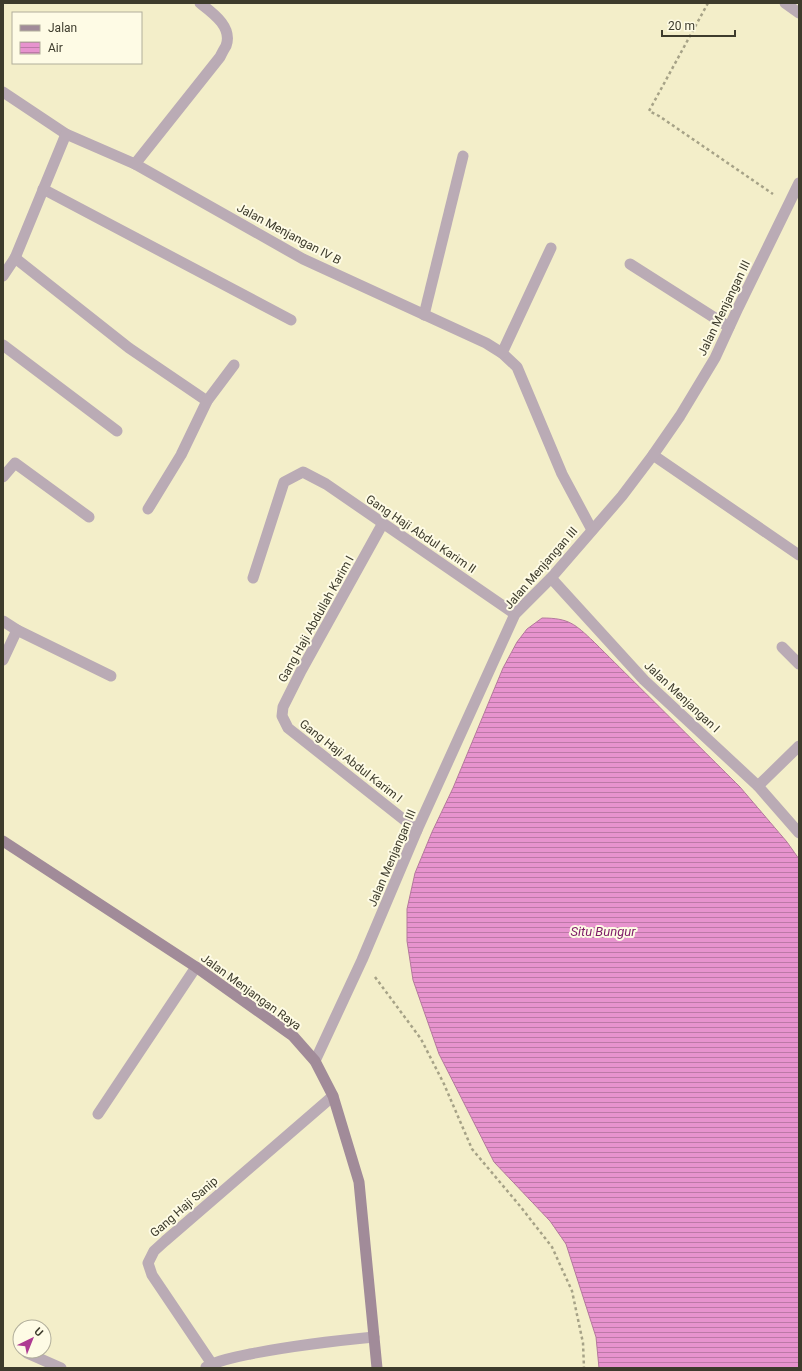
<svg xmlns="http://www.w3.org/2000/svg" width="802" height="1371" font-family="Roboto,sans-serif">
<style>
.water{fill:url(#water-rules);stroke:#b4799d}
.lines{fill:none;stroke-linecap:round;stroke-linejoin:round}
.path{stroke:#a6a287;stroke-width:2.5;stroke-dasharray:3 3;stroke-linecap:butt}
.service{stroke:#baabb5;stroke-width:11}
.minor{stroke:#baabb5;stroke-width:11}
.secondary{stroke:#a18b99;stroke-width:11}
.labels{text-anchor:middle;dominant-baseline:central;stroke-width:4;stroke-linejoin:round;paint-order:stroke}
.street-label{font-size:12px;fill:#3d3b2c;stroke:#fefbe5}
.water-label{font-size:13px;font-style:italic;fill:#7f1d69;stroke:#fefbe5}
</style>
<defs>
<pattern id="water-rules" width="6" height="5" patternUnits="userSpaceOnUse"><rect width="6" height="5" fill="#e793ce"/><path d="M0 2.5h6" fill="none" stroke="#bc79a7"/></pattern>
</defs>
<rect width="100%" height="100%" fill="#f3eec9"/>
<!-- water -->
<path class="water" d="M542 618C569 618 575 624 594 642L740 787 787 842 799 859V1368H599L596 1337 566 1244 550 1221 494 1162 439 1054 413 980 407 941V909L415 873 432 832 453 788 503 668 517 642 527 629Z"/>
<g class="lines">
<!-- path -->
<g class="path">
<path d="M708 3 649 111 659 116 773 194"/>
<path d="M375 977 421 1039 444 1084 472 1149 520 1206 552 1247 572 1291 583 1343 584 1368"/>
</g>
<!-- service -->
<g class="service">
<path d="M630 264 729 327"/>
<path d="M424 315 463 156"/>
</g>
<!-- minor -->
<g class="minor">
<path d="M785 3 799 13"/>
<path d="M3 92 66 134 135 164 303 259 486 343 502 353 517 367 562 474 592 530"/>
<path d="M135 164 220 57C222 53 224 49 226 46 233 27 213 13 200 3"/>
<path d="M43 189 291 320"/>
<path d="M15 258 129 348 207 401"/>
<path d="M3 276 15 258 66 134"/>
<path d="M3 345 117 431"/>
<path d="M502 353 551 248"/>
<path d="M653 455 799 555"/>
<path d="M3 477 15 463 89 517"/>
<path d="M148 509 181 455 207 401 234 365"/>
<path d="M383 523 301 671 283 707 282 716 288 728 417 830"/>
<path d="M253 578 284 482 303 472 326 484 515 614"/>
<path d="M551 578 644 680 758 786 799 833"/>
<path d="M3 621 17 630 3 660"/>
<path d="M17 630 111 676"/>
<path d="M782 647 799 664"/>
<path d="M758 786 799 746"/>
<path d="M315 1061 362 960 417 830 515 614 551 578 622 496 653 455 680 416 715 358 738 308 799 183"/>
<path d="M98 1114 196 967"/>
<path d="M27 1353 61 1368"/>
<path d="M212 1364 152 1275 148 1263 154 1251 165 1241 333 1096"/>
<path d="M206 1367C219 1360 235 1357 250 1354 291 1346 332 1341 374 1337"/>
</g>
<!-- secondary -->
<path class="secondary" d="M3 841 196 967 293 1036 315 1061 333 1096 359 1182 377 1368"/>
</g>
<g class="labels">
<!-- street labels -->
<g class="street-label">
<text transform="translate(289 234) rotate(28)">Jalan Menjangan IV B</text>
<text transform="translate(724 308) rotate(-64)">Jalan Menjangan III</text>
<text transform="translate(421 534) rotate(34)">Gang Haji Abdul Karim II</text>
<text transform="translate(541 568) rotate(-49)">Jalan Menjangan III</text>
<text transform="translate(316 619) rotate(-61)">Gang Haji Abdullah Karim I</text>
<text transform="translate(682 697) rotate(43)">Jalan Menjangan I</text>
<text transform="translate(351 761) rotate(38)">Gang Haji Abdul Karim I</text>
<text transform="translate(392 858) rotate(-67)">Jalan Menjangan III</text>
<text transform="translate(251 992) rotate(36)">Jalan Menjangan Raya</text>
<text transform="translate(184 1207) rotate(-41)">Gang Haji Sanip</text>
</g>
<!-- water labels -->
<g class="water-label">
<text x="603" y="931">Situ Bungur</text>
</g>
</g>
<!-- border -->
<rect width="802" height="1371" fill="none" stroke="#3d3b2c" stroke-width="8"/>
<!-- legend -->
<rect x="12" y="12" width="130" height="52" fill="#fefbe5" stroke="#b1ae9b"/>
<rect x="20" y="25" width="20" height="6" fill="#a18b99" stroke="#b1ae9b"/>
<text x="48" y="32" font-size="12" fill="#3d3b2c">Jalan</text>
<rect x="20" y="42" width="20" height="12" fill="url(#water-rules)" stroke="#b1ae9b"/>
<text x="48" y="52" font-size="12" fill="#3d3b2c">Air</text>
<!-- north arrow -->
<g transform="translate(32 1339) rotate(43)"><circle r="19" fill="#fefbe5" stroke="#b1ae9b"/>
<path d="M0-3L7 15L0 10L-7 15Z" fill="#ae3a92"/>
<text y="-6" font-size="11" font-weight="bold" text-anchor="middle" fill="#3d3b2c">U</text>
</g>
<!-- scale -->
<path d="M662 30v6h73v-6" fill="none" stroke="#3d3b2c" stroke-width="2"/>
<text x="668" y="30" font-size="12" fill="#3d3b2c" stroke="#fefbe5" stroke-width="3" paint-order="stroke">20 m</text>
</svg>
